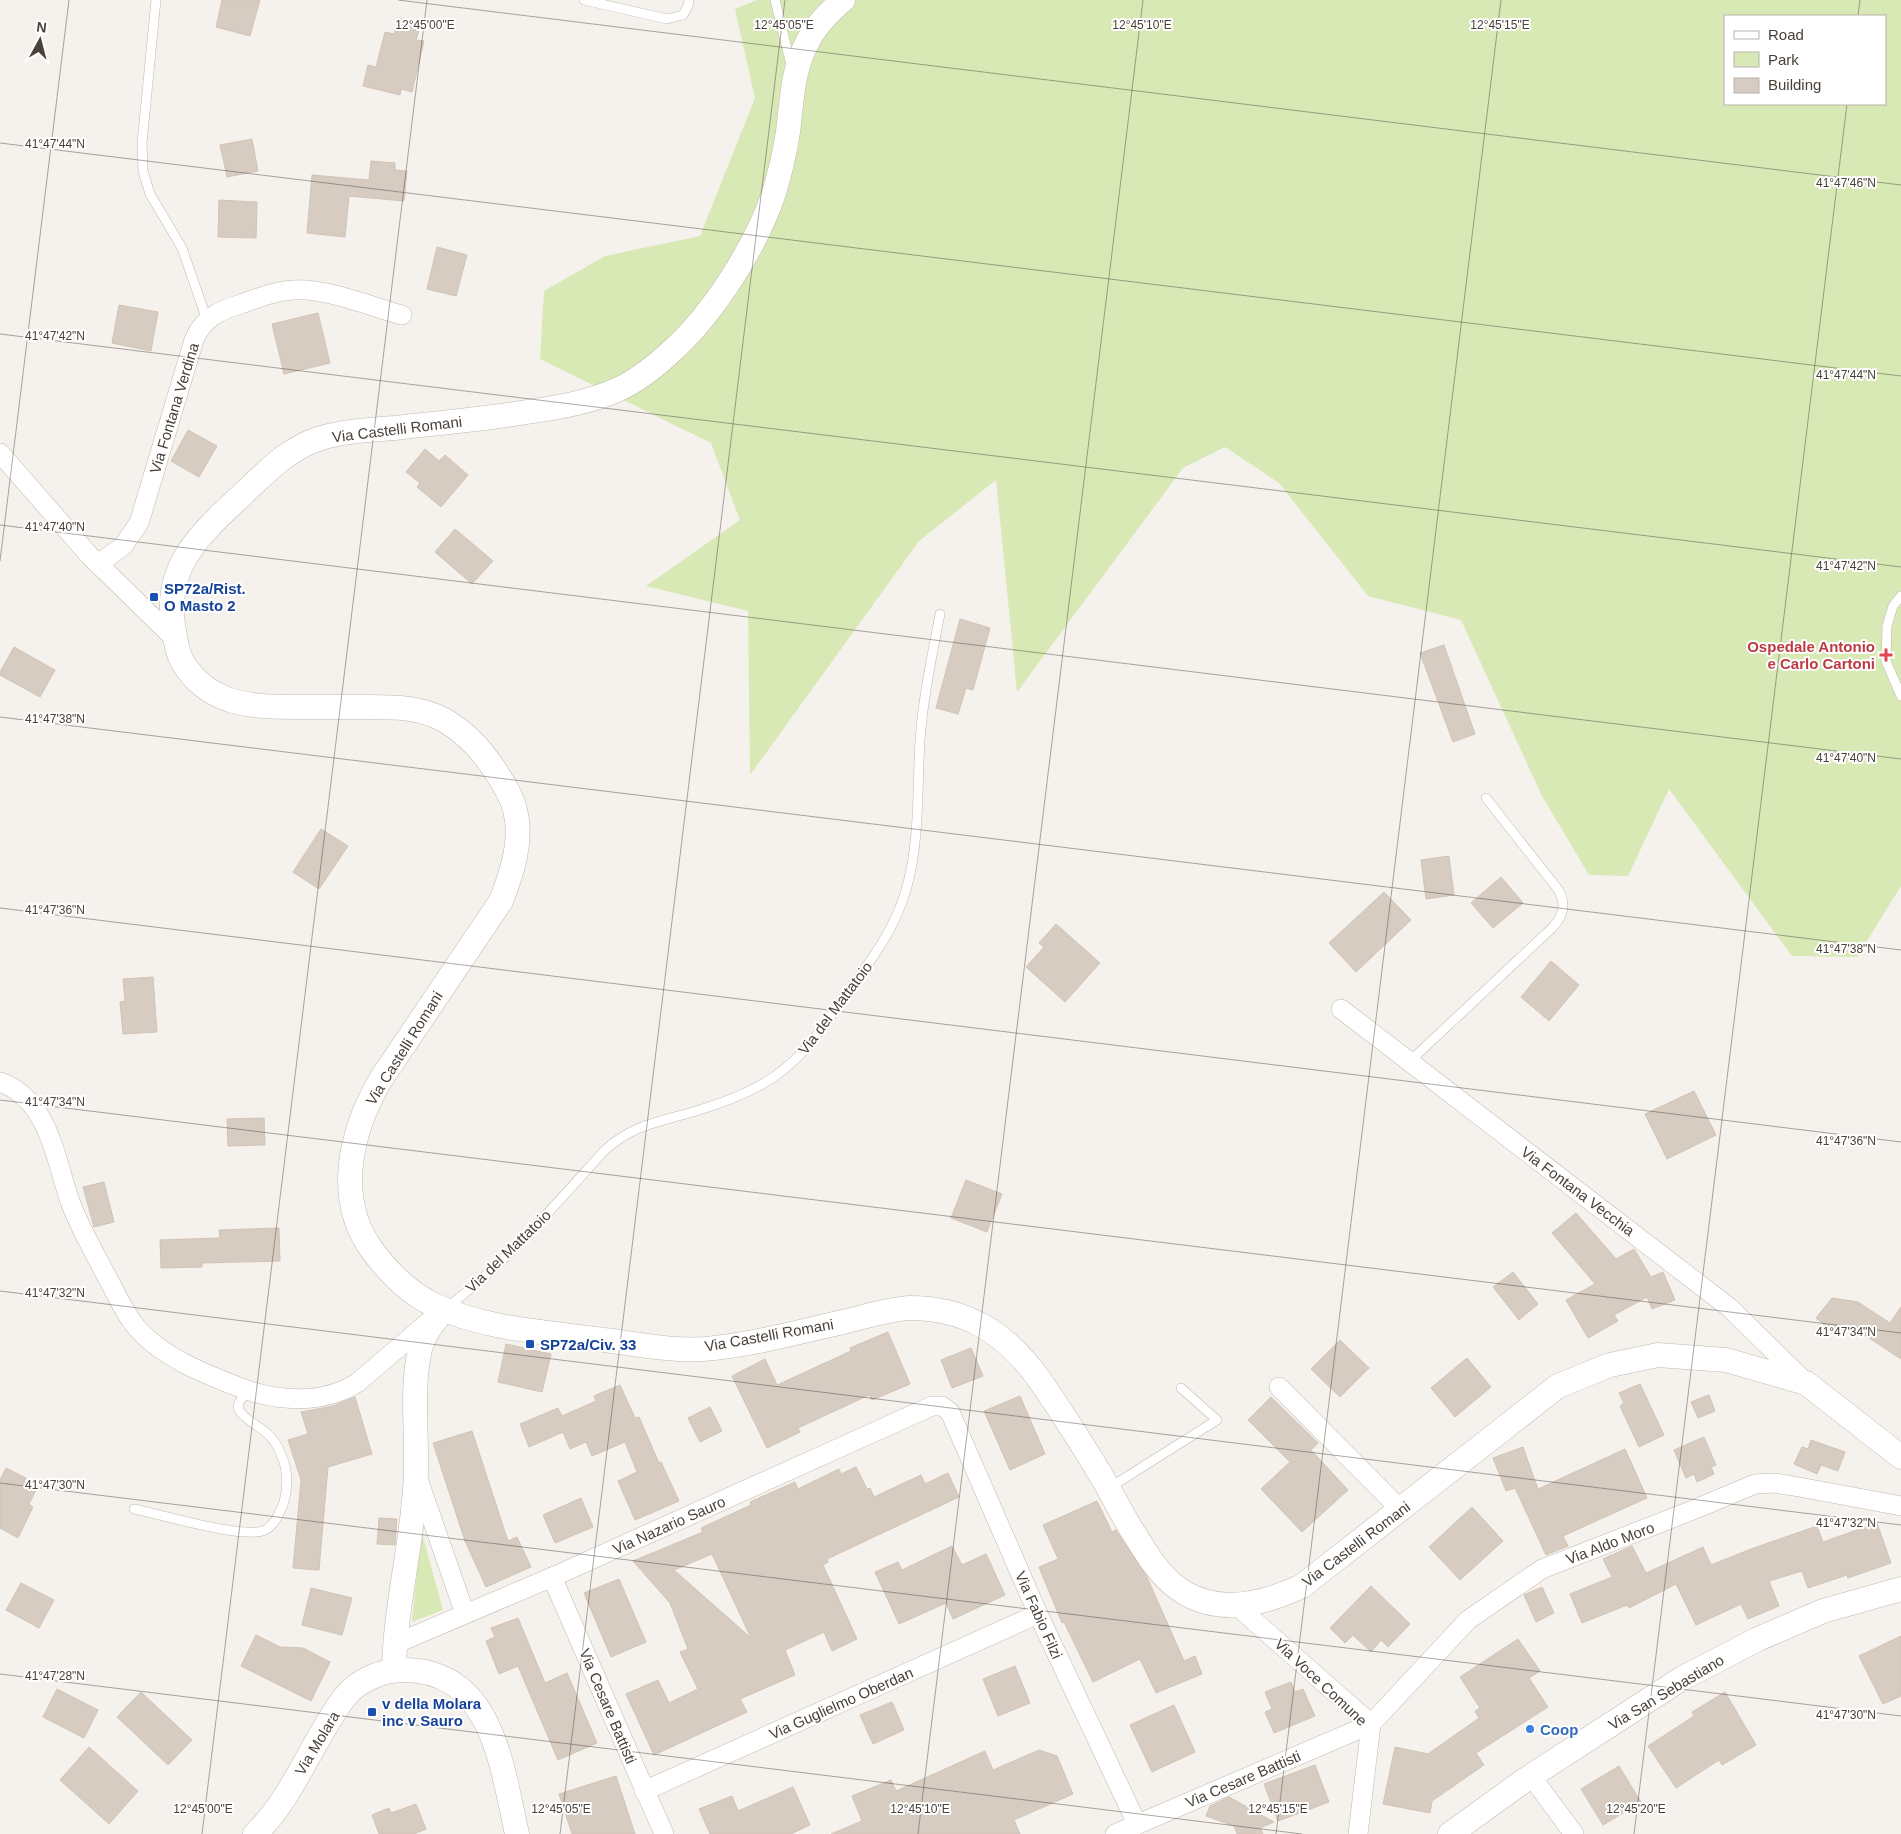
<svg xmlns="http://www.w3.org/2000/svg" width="1901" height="1834" font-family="Arial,sans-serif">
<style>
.green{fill:#d8e9b5;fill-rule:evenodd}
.building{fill:#d7ccc1;stroke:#d2c3b4;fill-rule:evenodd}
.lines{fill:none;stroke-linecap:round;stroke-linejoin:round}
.service-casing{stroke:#c1b8ae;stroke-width:10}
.minor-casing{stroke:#c1b8ae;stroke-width:20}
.tertiary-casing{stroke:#c1b8ae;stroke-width:25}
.service{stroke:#fff;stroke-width:9}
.minor{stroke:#fff;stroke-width:19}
.tertiary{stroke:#fff;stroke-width:24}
.ticks{fill:none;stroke:#4a4139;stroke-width:1;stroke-opacity:0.45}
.transit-dot{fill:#1a4fb4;stroke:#fff;stroke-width:2}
.health-dot{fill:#e0444e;stroke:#fff;stroke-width:2}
.shop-dot{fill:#3f7fe0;stroke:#fff;stroke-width:2}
.labels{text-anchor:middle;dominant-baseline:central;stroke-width:4;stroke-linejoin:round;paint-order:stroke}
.street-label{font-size:15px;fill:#4a4139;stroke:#fff}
.transit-label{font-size:15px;font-weight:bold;fill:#164399;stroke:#fff;text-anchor:start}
.health-label{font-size:15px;font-weight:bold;fill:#be3a42;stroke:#fff;text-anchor:end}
.shop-label{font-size:15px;font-weight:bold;fill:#366cbe;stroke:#fff;text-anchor:start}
.ticks-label{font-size:12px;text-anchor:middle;fill:#4a4139;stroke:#fff;stroke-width:4;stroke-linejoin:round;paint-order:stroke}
</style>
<rect width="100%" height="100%" fill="#f5f1ec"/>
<!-- green -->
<g class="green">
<path d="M757 0H1901V886L1857 957 1792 956 1669 789 1628 876 1589 875 1542 796 1461 620 1368 596 1279 483 1225 447 1183 468 1017 692 996 480 919 541 750 775 748 611 646 586 740 520 711 443 540 359 544 291 605 256 700 236 755 98 735 9ZM1725 16H1885V104H1725Z"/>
<path d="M421 1530 443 1610 412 1622Z"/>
</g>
<!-- building -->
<g class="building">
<path d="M222 0H260L250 36 216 27Z"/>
<path d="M398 18 421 23 416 40 424 41 412 92 401 89 400 95 363 86 368 65 376 67 385 32 394 34Z"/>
<path d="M252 139 258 171 227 177 220 145Z"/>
<path d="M371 161 395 163V170L407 171 404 201 349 196 345 237 307 233 312 175 369 180Z"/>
<path d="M219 200 257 202 256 238 218 237Z"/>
<path d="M437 247 467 255 456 296 427 289Z"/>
<path d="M119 305 158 312 151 351 112 343Z"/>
<path d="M318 313 330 363 284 374 272 324Z"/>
<path d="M188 430 217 446 199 477 171 461Z"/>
<path d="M425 449 439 461 445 455 468 475 441 507 417 487 420 483 406 472Z"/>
<path d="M455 529 493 561 472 584 435 552Z"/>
<path d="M960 619 990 628 973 690 966 688 958 714 936 708Z"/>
<path d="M1444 645 1475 734 1453 742 1420 653Z"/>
<path d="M14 647 55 670 40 697 0 675V672Z"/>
<path d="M321 829 348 846 319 889 293 872Z"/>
<path d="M1449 856 1454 895 1426 899 1421 860Z"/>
<path d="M1501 877 1523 903 1493 928 1471 903Z"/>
<path d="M1384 892 1411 920 1356 972 1329 943Z"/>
<path d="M1056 924 1100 963 1065 1002 1026 967 1044 947 1039 943Z"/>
<path d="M1551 961 1579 985 1549 1021 1521 997Z"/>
<path d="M153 977 157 1032 123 1034 120 1002 125 1001 123 979Z"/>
<path d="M1694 1091 1716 1135 1667 1159 1645 1114Z"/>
<path d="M264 1118 265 1145 228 1146 227 1119Z"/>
<path d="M966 1180 1002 1194 987 1232 951 1218Z"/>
<path d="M104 1182 114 1222 94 1227 83 1187Z"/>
<path d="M1576 1213 1616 1259 1634 1249 1651 1277 1663 1272 1675 1300 1652 1309 1647 1297 1614 1315 1618 1321 1588 1338 1566 1300 1595 1284 1552 1233Z"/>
<path d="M279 1228 280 1261 202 1263V1267L161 1268 160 1240 220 1238 219 1230Z"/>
<path d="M1513 1272 1538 1304 1519 1320 1493 1287Z"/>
<path d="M1832 1298 1858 1302 1890 1323 1901 1307V1359L1860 1332 1838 1329 1835 1333 1816 1318Z"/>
<path d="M888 1332 910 1384 872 1400 869 1395 798 1428 800 1432 767 1448 732 1376 765 1359 777 1385 851 1351 850 1348Z"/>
<path d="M1340 1340 1369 1368 1340 1397 1311 1369Z"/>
<path d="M506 1344 551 1354 542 1392 498 1382Z"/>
<path d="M971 1348 983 1376 952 1388 941 1360Z"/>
<path d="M1467 1358 1491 1387 1455 1417 1431 1388Z"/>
<path d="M1640 1384 1664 1435 1639 1447 1620 1406 1624 1403 1619 1393Z"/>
<path d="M620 1385 635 1418 639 1417 659 1463 661 1462 679 1501 635 1520 618 1481 637 1472 625 1442 592 1456 586 1442 570 1449 563 1432 529 1447 520 1424 558 1408 562 1416 596 1401 594 1396Z"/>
<path d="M1709 1395 1715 1411 1698 1418 1691 1402Z"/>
<path d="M1020 1396 1045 1454 1010 1470 984 1411Z"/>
<path d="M355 1397 372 1454 328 1467 319 1570 293 1568 301 1480 288 1440 308 1434 301 1412 333 1406Z"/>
<path d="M1271 1397 1318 1443 1311 1450 1348 1490 1302 1532 1261 1489 1290 1462 1248 1420Z"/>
<path d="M710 1407 722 1431 700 1442 688 1418Z"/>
<path d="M472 1431 508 1541 517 1537 531 1567 486 1587 465 1541 433 1443Z"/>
<path d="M1704 1437 1716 1465 1711 1467 1714 1474 1697 1482 1694 1474 1686 1478 1674 1450Z"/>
<path d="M1811 1440 1845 1452 1838 1471 1821 1465 1817 1474 1794 1464 1802 1447 1808 1449Z"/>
<path d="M1523 1447 1538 1489 1625 1449 1647 1498 1563 1536 1568 1546 1546 1555 1515 1488 1506 1491 1493 1458Z"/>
<path d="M856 1467 867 1489 870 1488 874 1497 921 1475 925 1484 948 1473 959 1497 827 1559 828 1562 823 1565 857 1639 832 1651 824 1632 785 1650 795 1675 740 1699 747 1712 654 1755 626 1694 658 1680 669 1703 698 1689 680 1652 688 1649 670 1603 633 1561 703 1532 701 1528 751 1505 750 1502 795 1482 798 1489 839 1469 841 1474ZM712 1554 751 1638 674 1570Z"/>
<path d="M6 1468 26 1478 24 1482 37 1488 29 1504 33 1507 18 1538 0 1528V1480Z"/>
<path d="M581 1498 593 1527 555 1543 543 1515Z"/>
<path d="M1097 1501 1112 1532 1116 1530 1147 1577 1184 1661 1195 1656 1202 1674 1156 1693 1140 1659 1093 1682 1064 1622 1062 1623 1039 1567 1058 1559 1043 1525Z"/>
<path d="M1472 1507 1503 1541 1460 1580 1429 1547Z"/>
<path d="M379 1518 397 1519 395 1545 377 1544Z"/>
<path d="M1877 1523 1891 1563 1848 1578 1847 1575 1808 1588 1802 1571 1769 1581 1779 1606 1748 1619 1741 1604 1696 1625 1676 1584 1629 1608 1627 1605 1582 1623 1570 1594 1612 1577 1603 1559 1632 1546 1646 1573 1703 1547 1711 1565 1751 1549 1817 1526 1823 1542Z"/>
<path d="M952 1546 962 1565 986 1554 1005 1595 953 1619 946 1603 899 1624 875 1572 898 1562 902 1570Z"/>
<path d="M619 1579 646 1642 611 1657 584 1593Z"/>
<path d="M21 1583 54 1600 39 1628 6 1610Z"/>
<path d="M1371 1586 1410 1624 1388 1647 1381 1640 1371 1652 1353 1635 1345 1643 1330 1628Z"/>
<path d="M1542 1587 1554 1613 1536 1622 1524 1595Z"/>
<path d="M311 1588 352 1598 342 1635 302 1625Z"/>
<path d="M518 1618 545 1683 567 1673 597 1743 558 1760 518 1666 499 1674 486 1641 495 1637 491 1628Z"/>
<path d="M256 1635 280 1647 303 1648 330 1662 311 1701 241 1666Z"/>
<path d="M1901 1636V1696L1883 1704 1859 1656Z"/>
<path d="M1518 1639 1540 1671 1529 1678 1548 1707 1476 1753 1484 1765 1432 1801 1430 1813 1383 1804 1395 1747 1428 1754 1479 1718 1475 1711 1480 1708 1460 1677Z"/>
<path d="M1015 1666 1030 1703 998 1716 983 1679Z"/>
<path d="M1291 1682 1295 1692 1303 1689 1315 1716 1274 1733 1265 1712 1272 1709 1265 1692Z"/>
<path d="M57 1689 98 1710 84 1738 43 1717Z"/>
<path d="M141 1692 192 1740 168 1765 117 1717Z"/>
<path d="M1725 1692 1756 1745 1722 1765 1719 1760 1676 1788 1648 1746 1694 1716 1692 1712Z"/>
<path d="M892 1702 904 1730 873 1744 860 1715Z"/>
<path d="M1174 1705 1195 1752 1152 1772 1130 1725Z"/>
<path d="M89 1747 138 1791 109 1824 60 1780Z"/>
<path d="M1039 1750 1057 1756 1073 1794 1014 1820 1020 1834H831L862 1821 852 1796 891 1780 896 1791 985 1751 993 1770Z"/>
<path d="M1315 1765 1329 1802 1278 1821 1264 1784Z"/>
<path d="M1619 1766 1641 1802 1603 1825 1581 1789Z"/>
<path d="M616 1776 635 1834H572L559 1794Z"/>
<path d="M793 1787 810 1825 791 1834H710L699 1809 732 1796 738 1811Z"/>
<path d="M1229 1797 1274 1822 1260 1828 1263 1834H1237L1234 1826 1206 1816 1210 1806Z"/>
<path d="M416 1804 426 1829 414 1834H379L372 1815 389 1808 391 1813Z"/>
</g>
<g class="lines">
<!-- service casing -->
<g class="service-casing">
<g id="service">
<path d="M156 0 142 143 143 171 150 194 182 248 207 320"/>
<path d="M584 0 667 19 683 15 688 6 689 0"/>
<path d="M775 0 791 65"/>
<path d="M1901 596 1893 606 1887 626 1886 661 1901 696"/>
<path d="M1409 1062 1552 928C1564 915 1567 903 1557 888L1486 798"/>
<path d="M446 1308C506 1263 554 1206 604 1151 633 1124 660 1122 696 1111 723 1103 751 1093 775 1076 805 1055 821 1030 842 1000 867 966 894 932 906 890 920 843 917 789 920 740 923 698 932 656 940 614"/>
<path d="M1109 1488 1217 1420 1181 1388"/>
<path d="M134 1509C159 1514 246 1540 265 1530 274 1526 281 1511 284 1502 288 1488 288 1470 282 1457 279 1448 275 1441 268 1434 261 1428 243 1418 239 1410 236 1402 244 1395 249 1391"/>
</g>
</g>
<!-- minor casing -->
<g class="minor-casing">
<g id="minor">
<path d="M0 453 89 555 176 640"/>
<path d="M98 564 123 546 139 523 194 340C203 318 220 310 241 304 258 298 275 291 293 290 323 287 372 307 402 315"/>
<path d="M1341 1009 1730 1308 1806 1383"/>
<path d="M0 1082C50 1100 55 1160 71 1204 81 1230 95 1254 108 1279 117 1295 124 1313 137 1328 163 1358 207 1375 244 1389 281 1402 323 1404 357 1383L432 1319"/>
<path d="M1279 1387 1401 1510"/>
<path d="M417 1476 465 1614"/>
<path d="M552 1577 664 1834"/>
<path d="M1236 1605 1371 1724 1358 1834"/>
<path d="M395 1644 557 1575 932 1406H942L950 1412 1038 1614 1137 1824"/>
<path d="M1531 1776 1574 1834"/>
<path d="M644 1791 1038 1614"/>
<path d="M1115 1834 1371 1724 1468 1620 1542 1569 1693 1510 1755 1484 1775 1483 1799 1487 1901 1506"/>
</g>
</g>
<!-- tertiary casing -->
<g class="tertiary-casing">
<g id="tertiary">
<path d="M843 0C829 12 816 25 808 41 792 70 792 101 788 132 785 152 780 173 774 193 756 246 715 311 674 349 657 365 639 380 617 390 587 403 559 407 527 412 483 419 439 423 395 428 370 430 343 431 318 439 288 449 266 472 244 493 204 531 164 563 173 624 175 636 176 650 182 661 208 706 253 707 298 707 322 707 345 707 369 707 394 707 421 707 444 720 467 733 485 754 498 775 505 786 512 797 515 810 523 840 512 873 501 901L381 1079C351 1130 334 1198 372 1250 389 1273 408 1293 434 1305 486 1330 548 1332 604 1340 638 1344 680 1353 714 1348 759 1343 803 1331 847 1321 868 1316 889 1309 910 1308 934 1308 958 1313 979 1324 1019 1345 1042 1382 1065 1418 1078 1438 1091 1458 1103 1479 1114 1497 1123 1517 1135 1535 1148 1556 1162 1580 1185 1593 1222 1615 1266 1603 1302 1586L1558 1386 1610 1365 1658 1355 1726 1360 1806 1383 1901 1457"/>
<path d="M394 1670C395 1609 411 1550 415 1489 419 1443 410 1394 420 1349 424 1334 434 1322 443 1310"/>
<path d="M255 1834C293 1798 313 1739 344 1698 358 1680 382 1670 404 1670 493 1670 502 1768 517 1834"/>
<path d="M1450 1834 1525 1780 1681 1679 1758 1639 1823 1611 1901 1589"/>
</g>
</g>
<!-- service -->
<use href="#service" class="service"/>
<!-- minor -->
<use href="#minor" class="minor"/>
<!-- tertiary -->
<use href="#tertiary" class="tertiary"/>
</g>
<!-- ticks -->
<path class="ticks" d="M398 0 1901 185M1858 16 1860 0M0 143 1901 376M0 334 1901 567M0 525 1901 759M0 561 69 0M0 717 1901 950M0 908 1901 1142M0 1100 1901 1333M0 1291 1901 1525M0 1483 1901 1716M0 1674 1302 1834M202 1834 427 0M560 1834 785 0M918 1834 1143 0M1276 1834 1501 0M1634 1834 1847 104"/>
<!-- markers -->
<g class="transit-dot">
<rect x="149" y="592" width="10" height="10" rx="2.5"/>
<rect x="525" y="1339" width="10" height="10" rx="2.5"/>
<rect x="367" y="1707" width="10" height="10" rx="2.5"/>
</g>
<path class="health-dot" d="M1883.5 647.5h5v5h5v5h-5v5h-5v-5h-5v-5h5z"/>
<circle class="shop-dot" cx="1530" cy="1729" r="5"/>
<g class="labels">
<!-- street labels -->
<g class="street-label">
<text transform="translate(174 408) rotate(-73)">Via Fontana Verdina</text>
<text transform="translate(397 429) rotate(-7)">Via Castelli Romani</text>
<text transform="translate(835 1008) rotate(-53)">Via del Mattatoio</text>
<text transform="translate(404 1048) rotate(-58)">Via Castelli Romani</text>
<text transform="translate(1578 1191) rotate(37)">Via Fontana Vecchia</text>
<text transform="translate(508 1251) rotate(-44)">Via del Mattatoio</text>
<text transform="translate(769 1335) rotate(-10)">Via Castelli Romani</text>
<text transform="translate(669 1525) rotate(-24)">Via Nazario Sauro</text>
<text transform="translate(1610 1543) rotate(-21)">Via Aldo Moro</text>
<text transform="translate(1356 1544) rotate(-37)">Via Castelli Romani</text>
<text transform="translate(1039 1615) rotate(66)">Via Fabio Filzi</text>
<text transform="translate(1321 1682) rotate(43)">Via Voce Comune</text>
<text transform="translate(1666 1692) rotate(-31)">Via San Sebastiano</text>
<text transform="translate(841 1703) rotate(-24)">Via Guglielmo Oberdan</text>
<text transform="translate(608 1706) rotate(67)">Via Cesare Battisti</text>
<text transform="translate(317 1743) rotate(-59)">Via Molara</text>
<text transform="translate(1243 1779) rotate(-23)">Via Cesare Battisti</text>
</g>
<!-- transit labels -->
<g class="transit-label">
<text x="164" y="588">SP72a/Rist.<tspan x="164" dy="17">O Masto 2</tspan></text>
<text x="540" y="1344">SP72a/Civ. 33</text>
<text x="382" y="1703">v della Molara<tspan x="382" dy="17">inc v Sauro</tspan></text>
</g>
<!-- health labels -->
<g class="health-label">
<text x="1875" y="646">Ospedale Antonio<tspan x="1875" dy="17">e Carlo Cartoni</tspan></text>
</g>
<!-- shop labels -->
<g class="shop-label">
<text x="1540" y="1729">Coop</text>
</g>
</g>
<g class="ticks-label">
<text x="425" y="29">12°45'00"E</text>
<text x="784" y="29">12°45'05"E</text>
<text x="1142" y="29">12°45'10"E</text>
<text x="1500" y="29">12°45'15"E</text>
<text x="55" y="148">41°47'44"N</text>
<text x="1846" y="187">41°47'46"N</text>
<text x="55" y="340">41°47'42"N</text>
<text x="1846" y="379">41°47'44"N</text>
<text x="55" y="531">41°47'40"N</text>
<text x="1846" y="570">41°47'42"N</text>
<text x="55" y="723">41°47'38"N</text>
<text x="1846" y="762">41°47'40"N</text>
<text x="55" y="914">41°47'36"N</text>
<text x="1846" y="953">41°47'38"N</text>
<text x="55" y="1106">41°47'34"N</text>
<text x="1846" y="1145">41°47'36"N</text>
<text x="55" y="1297">41°47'32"N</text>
<text x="1846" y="1336">41°47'34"N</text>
<text x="55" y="1489">41°47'30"N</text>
<text x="1846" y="1527">41°47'32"N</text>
<text x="55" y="1680">41°47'28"N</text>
<text x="1846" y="1719">41°47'30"N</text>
<text x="203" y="1813">12°45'00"E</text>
<text x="561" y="1813">12°45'05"E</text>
<text x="920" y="1813">12°45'10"E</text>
<text x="1278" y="1813">12°45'15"E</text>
<text x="1636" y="1813">12°45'20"E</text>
</g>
<!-- legend -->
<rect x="1724" y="15" width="162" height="90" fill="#ffffff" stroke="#b7b3b0"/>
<rect x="1734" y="31" width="25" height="8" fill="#ffffff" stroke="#b7b3b0"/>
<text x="1768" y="40" font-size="15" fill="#4a4139">Road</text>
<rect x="1734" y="52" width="25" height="15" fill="#d8e9b5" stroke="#b7b3b0"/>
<text x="1768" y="65" font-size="15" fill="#4a4139">Park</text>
<rect x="1734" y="78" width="25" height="15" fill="#d7ccc1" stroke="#b7b3b0"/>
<text x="1768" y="90" font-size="15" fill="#4a4139">Building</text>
<!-- north arrow -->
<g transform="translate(40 40) rotate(7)" stroke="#ffffff" stroke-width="4" paint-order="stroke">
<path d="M0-4L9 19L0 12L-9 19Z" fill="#4a4139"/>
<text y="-8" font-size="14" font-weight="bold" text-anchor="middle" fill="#4a4139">N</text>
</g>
</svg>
